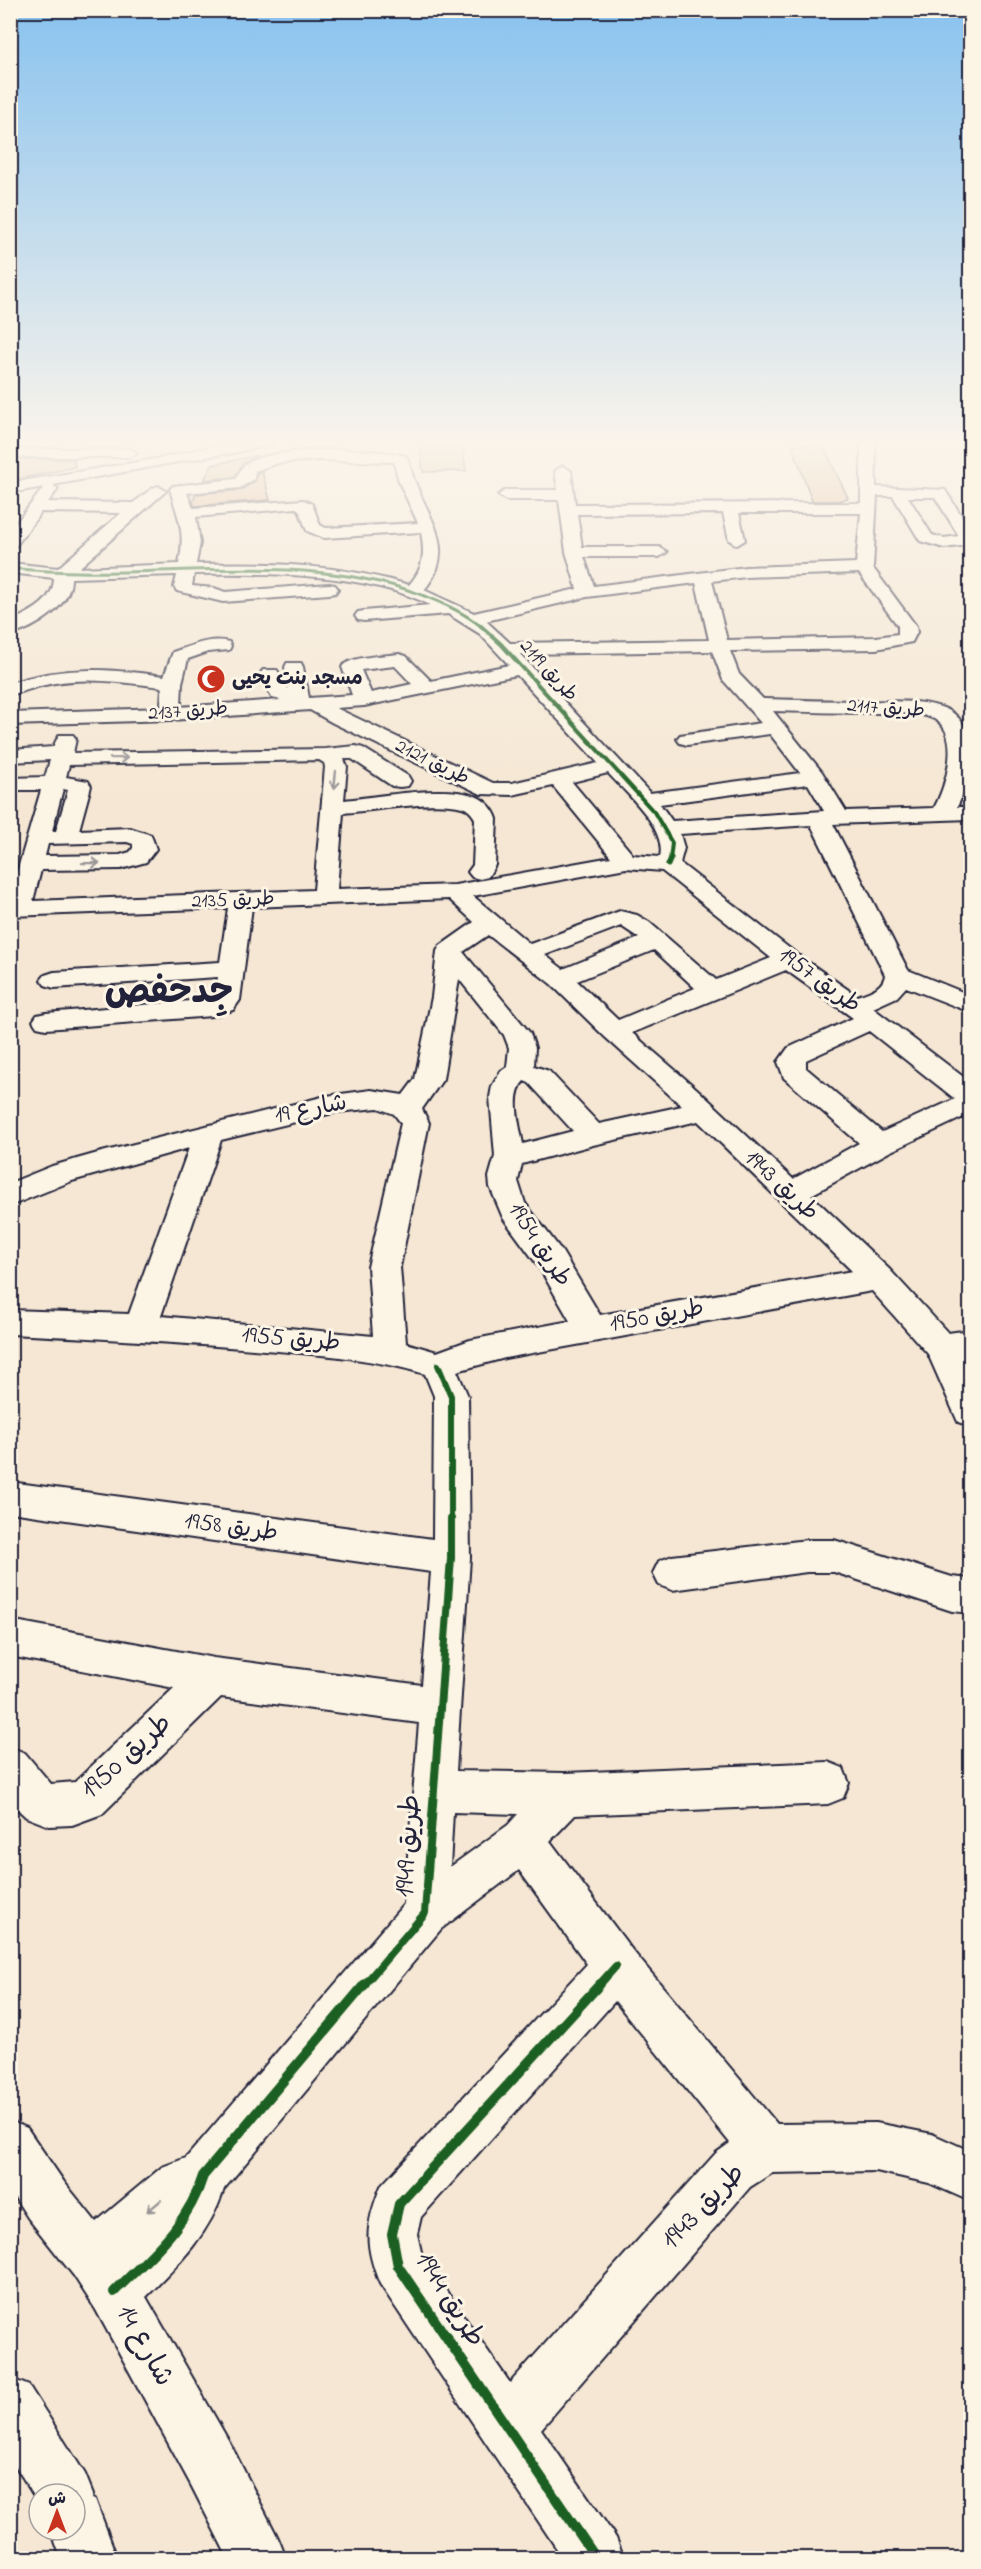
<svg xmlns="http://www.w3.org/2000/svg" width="981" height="2569" font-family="'Indie Flower','Playpen Sans Arabic',sans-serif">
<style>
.building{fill:#d9b18a;stroke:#22223b;stroke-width:1.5}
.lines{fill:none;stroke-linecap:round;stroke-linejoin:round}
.minor-casing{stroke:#22223b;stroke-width:4}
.major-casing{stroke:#22223b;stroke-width:5}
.minor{fill:#fcf5e5;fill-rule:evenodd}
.major{fill:#fbdf96;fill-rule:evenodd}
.cycleway-far5-casing{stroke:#fcf5e5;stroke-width:5}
.cycleway-far4-casing{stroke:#fcf5e5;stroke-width:6}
.cycleway-far3-casing{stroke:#fcf5e5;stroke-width:8}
.cycleway-far2-casing{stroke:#fcf5e5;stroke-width:10}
.cycleway-far1-casing{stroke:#fcf5e5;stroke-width:11}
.cycleway-casing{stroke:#fcf5e5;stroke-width:14}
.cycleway-far5{stroke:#1b5e20;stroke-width:3}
.cycleway-far4{stroke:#1b5e20;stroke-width:4}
.cycleway-far3{stroke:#1b5e20;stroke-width:5}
.cycleway-far2{stroke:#1b5e20;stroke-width:6}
.cycleway-far1{stroke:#1b5e20;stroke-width:8}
.cycleway{stroke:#1b5e20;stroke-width:10}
.oneway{stroke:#9a9698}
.labels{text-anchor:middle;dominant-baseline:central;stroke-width:6;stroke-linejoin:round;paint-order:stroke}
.far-street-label{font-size:20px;fill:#22223b;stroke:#fcf5e5}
.far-poi-label{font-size:20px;font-weight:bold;fill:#22223b;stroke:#fcf5e5;text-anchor:start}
.street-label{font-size:24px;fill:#22223b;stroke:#fcf5e5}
.near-street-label{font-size:28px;fill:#22223b;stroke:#fcf5e5}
.town-label{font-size:36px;font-weight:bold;fill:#22223b;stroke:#fcf5e5}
</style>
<rect width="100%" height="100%" fill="#f5e7d3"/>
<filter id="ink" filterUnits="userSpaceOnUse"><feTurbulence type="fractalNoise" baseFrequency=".0167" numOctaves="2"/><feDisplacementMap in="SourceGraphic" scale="12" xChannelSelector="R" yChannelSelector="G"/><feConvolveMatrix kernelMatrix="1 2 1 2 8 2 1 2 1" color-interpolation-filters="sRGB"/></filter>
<g filter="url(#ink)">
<!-- building -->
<g class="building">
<path d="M420 442H462L466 471 423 472Z"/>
<path d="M792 445H823L848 498 838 501H812Z"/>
<path d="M258 455 242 464 235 477 204 480 212 465Z"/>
<path d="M10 459H74L75 467 10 481Z"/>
<path d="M262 471 270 500 194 506 193 501 196 494 241 490 255 481 257 473Z"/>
</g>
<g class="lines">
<!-- minor casing -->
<g class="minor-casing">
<g id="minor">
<path d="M232 442H252L250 445 227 453 53 485 58 489 48 502 133 503 153 488 158 486 166 491 79 568 179 564C186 530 178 519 170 489L173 486 236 479C239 474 240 468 246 464 272 446 375 447 406 456 411 464 411 474 415 482 430 521 458 550 424 590L474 613 577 589 566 552 559 500H506L498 495 506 490H558L555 471 563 466 571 471 575 504 861 503V442H875L876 487 945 490 970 529 969 545 944 548 920 541 893 496H877L873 568 916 626 917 632 912 642 876 649 730 651 739 674 763 699C799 700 834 701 870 701 895 702 925 699 948 710 981 727 971 781 957 807H970V819L833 824 908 970 970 995V1012L906 987 897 997 873 1008 970 1082V1114L889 1152 811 1195 890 1270 948 1333 970 1330V1356L962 1357 970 1376V1426L958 1422 928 1354 872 1291 505 1358 457 1371 468 1396 470 1558 456 1771 565 1773 828 1762 843 1768 849 1783 843 1798 828 1804 575 1815 550 1841 632 1950 777 2124 876 2123 932 2134 970 2151V2201L929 2183 876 2171 772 2173 750 2187 541 2429 616 2538 624 2558H563L380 2284C364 2245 365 2225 381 2186L587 1964 519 1870 441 1929 224 2189C210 2234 178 2265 146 2297L231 2445 278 2538 286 2558H228L191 2485 96 2310 74 2276 28 2218 10 2190V2121L27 2128 64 2182 96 2222 162 2167 186 2158 404 1904 419 1723 221 1697 102 1814 72 1825 49 1826 26 1817 10 1802V1747L25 1753 51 1784 75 1782 174 1688 10 1656V1620L214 1658 422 1685 431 1572 10 1512V1482L433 1539 434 1396 425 1374C369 1357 311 1354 253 1349 172 1342 92 1338 10 1334V1310L129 1314 189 1148 72 1181 10 1206V1183L52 1166 98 1153 326 1096 371 1090 403 1095 415 1079 432 997 437 951 440 946 474 922 449 899 252 907 240 1000 233 1010 212 1016 46 1029 37 1027 33 1021 37 1015 46 1013 214 999 218 977 54 988 45 985 41 980 45 975 54 972 220 962 228 908 10 916V896L41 790H10V778L45 777 50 760 10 762V750L53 747 59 735H73L76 739 73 753 325 749 356 746 363 748 408 776 411 781 408 786 400 787 392 786 352 759H344L347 767 344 800C377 797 445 784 475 796 486 800 494 809 497 819L495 865 488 877 480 879 472 877 468 872 473 865 475 819C473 814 467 808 462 807 433 799 374 811 343 813L337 889 455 885 611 857 553 786 512 795 481 794 333 723 310 710 171 720 10 725V713L164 708 161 704 162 687C127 683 91 677 55 683 40 685 26 691 10 695V683C65 665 109 669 164 676L173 652C191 646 210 637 229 642L231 646 229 650 208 652 188 659 182 683 181 704 178 707 281 700 272 698 260 674 263 670H277L288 689 285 667 287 663H301L303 667 309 698 352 695 342 667C349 656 385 656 399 654L406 656 431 681 509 665 480 634 448 614 364 621 358 620 355 616 358 612 364 611 430 605C366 572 265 573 194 574L192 586 214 588 225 592 329 584 335 585 338 589 335 593 329 594 223 602 177 591 174 587 177 575 71 578C72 606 35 629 10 635V622C30 612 54 602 54 578L10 573V563L58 568 121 513 41 512 16 546 10 548V531L44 487 10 493V483L162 458ZM318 460 394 462 399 482 418 523 326 528 320 525 312 504 304 500 193 508 187 493 240 488 254 479 255 471 278 463ZM908 497H935L959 536 944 538 932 535ZM296 508 299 510 307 531 324 538 421 532C425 554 424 568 409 585 340 564 268 562 196 564L200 543 196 517ZM723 513 729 540 737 545 745 540 739 513H861L856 563 746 567 594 586 584 557H659L667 552 659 547H582L577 514ZM859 573 898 626V634L876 637 727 640 712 581 746 577ZM696 583 709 640 510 643 486 621 587 597ZM712 651 723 680 761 723 680 735 677 739 680 743 687 745 770 734 800 773 650 793 520 654ZM395 666 412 684 371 693 361 670ZM517 675 598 763 512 783H493L336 708 364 706ZM773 711C809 712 844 713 879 713 896 714 919 711 934 719 962 733 946 787 934 808L846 811 822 772ZM319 760 324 763 325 767 314 890 33 901 41 870 121 869 146 862 156 849 151 835 130 828 79 830 91 786 88 781 66 777 69 765ZM608 773C626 793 667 828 660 857L633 855 572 782ZM808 784 824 811 672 821 660 804ZM63 789 68 790 56 831H52ZM811 825 885 975C883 988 869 992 857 996L798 955 680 863 684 848 680 834ZM127 842 133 844V848L130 852 120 855 45 856 48 844ZM626 868 662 871 771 958 716 980 649 922 637 915 620 911 530 944 473 896ZM621 926 639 938 563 969 545 955ZM488 935 551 984 605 1037 682 1106 599 1124 549 1071 534 1066 535 1048 530 1033 463 952ZM654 950 695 988 618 1020 577 981ZM786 970 853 1018 788 1048 778 1062 784 1078 859 1143 793 1179 697 1089 632 1033ZM459 979 504 1035 509 1048 507 1067 501 1071 492 1086 490 1097 495 1156 489 1177 490 1187 503 1218 539 1267 570 1321 470 1340 437 1352 406 1343 400 1267 429 1123 422 1109 443 1079ZM869 1031 955 1099 882 1132 806 1068V1060ZM524 1081 529 1083 573 1131 523 1144C520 1127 510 1095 524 1081ZM378 1108 394 1114 401 1123 368 1267 373 1336 161 1316 221 1140 337 1112ZM698 1121 852 1271 600 1315 561 1250 525 1203 518 1181 522 1164 593 1145ZM453 1812 518 1814 508 1825 450 1867ZM615 2001 730 2143 716 2153 510 2383 422 2256 417 2234 421 2217Z"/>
<path d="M10 449H130L137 453 130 457H10Z"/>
<path d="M807 1540H834L952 1577 970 1579V1613L952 1611 834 1572H807L672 1590 659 1585 653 1573 659 1561 672 1556Z"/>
<path d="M10 2378 29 2386 85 2474 93 2494 92 2498 95 2499 117 2558H61L51 2530H75V2494H39V2504L10 2457Z"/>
</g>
</g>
<!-- major casing -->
<g class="major-casing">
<path id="major" d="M241 442H273L270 445 227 454 219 449 222 446Z"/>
</g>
<!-- minor -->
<use href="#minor" class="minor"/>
<!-- major -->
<use href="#major" class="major"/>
<!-- cycleway-far5 casing -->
<g class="cycleway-far5-casing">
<path id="cycleway-far5" d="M10 568C141 583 276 550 405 589 432 598 460 609 482 627"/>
</g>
<!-- cycleway-far4 casing -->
<g class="cycleway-far4-casing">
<path id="cycleway-far4" d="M481 626 501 644 654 812 672 843 670 860"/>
</g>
<!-- cycleway-far3 casing -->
<g class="cycleway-far3-casing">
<path id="cycleway-far3" d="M668 865 671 858"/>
</g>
<!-- cycleway-far2 casing -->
<g class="cycleway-far2-casing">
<path id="cycleway-far2" d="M438 1365 451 1396V1521"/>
</g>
<!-- cycleway-far1 casing -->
<g class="cycleway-far1-casing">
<g id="cycleway-far1">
<path d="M364 1985 425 1913 451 1558V1519"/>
<path d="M599 1985 616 1966"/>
</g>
</g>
<!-- cycleway casing -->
<g class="cycleway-casing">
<g id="cycleway">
<path d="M114 2292C149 2257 188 2226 203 2176L365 1984"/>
<path d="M596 2558 398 2266 392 2234 399 2204 600 1984"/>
</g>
</g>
<!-- cycleway-far5 -->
<use href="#cycleway-far5" class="cycleway-far5"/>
<!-- cycleway-far4 -->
<use href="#cycleway-far4" class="cycleway-far4"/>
<!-- cycleway-far3 -->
<use href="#cycleway-far3" class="cycleway-far3"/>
<!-- cycleway-far2 -->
<use href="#cycleway-far2" class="cycleway-far2"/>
<!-- cycleway-far1 -->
<use href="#cycleway-far1" class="cycleway-far1"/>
<!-- cycleway -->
<use href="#cycleway" class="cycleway"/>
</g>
<!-- one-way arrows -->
<defs><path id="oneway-shaft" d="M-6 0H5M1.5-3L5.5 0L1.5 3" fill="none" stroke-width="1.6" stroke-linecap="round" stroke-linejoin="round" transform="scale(1.5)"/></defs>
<g class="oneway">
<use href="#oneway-shaft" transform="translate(119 758) rotate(-1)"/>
<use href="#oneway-shaft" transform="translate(335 780) rotate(96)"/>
<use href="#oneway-shaft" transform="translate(91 863) rotate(-1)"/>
<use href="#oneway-shaft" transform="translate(154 2206) rotate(140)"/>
</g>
</g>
<!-- sky -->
<linearGradient id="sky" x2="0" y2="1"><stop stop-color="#88c2ef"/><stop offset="0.55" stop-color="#faf4eb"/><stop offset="1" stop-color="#faf4eb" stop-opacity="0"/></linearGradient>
<rect width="981" height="802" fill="url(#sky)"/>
<!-- icons -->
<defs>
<g id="mosque-disc" transform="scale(1.5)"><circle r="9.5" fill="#c8321e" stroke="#fcf5e5"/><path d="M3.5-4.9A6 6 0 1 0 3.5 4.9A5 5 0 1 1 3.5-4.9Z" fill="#fff"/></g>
</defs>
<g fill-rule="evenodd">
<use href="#mosque-disc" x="211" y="679"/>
</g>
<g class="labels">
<!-- far-street labels -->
<g class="far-street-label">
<text transform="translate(548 671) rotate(48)">طريق 2119</text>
<text transform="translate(886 709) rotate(4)">طريق 2117</text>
<text transform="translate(188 712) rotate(-4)">طريق 2137</text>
<text transform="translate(432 763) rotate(26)">طريق 2121</text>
<text transform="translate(233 901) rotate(-2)">طريق 2135</text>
</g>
<!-- far-poi labels -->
<g class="far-poi-label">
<text x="232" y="679">مسجد بنت يحيى</text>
</g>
<!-- street labels -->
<g class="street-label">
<text transform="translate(819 981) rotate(36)">طريق 1957</text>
<text transform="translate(311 1110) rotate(-11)">شارع 19</text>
<text transform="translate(781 1186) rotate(43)">طريق 1943</text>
<text transform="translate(539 1245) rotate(57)">طريق 1954</text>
<text transform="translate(657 1317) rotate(-10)">طريق 1950</text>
<text transform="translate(291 1340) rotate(5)">طريق 1955</text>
<text transform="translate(231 1528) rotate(8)">طريق 1958</text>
</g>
<!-- near-street labels -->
<g class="near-street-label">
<text transform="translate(127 1757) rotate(-42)">طريق 1950</text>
<text transform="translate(409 1846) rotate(-86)">طريق 1949</text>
<text transform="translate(704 2207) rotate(-46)">طريق 1943</text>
<text transform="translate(449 2300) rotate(58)">طريق 1944</text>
<text transform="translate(144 2346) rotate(61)">شارع 14</text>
</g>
<!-- town labels -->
<g class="town-label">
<text x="169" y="993">جِدحفص</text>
</g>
</g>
<!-- margin -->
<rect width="981" height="2569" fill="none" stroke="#fcf5e5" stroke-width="36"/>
<rect x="18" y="18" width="945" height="2533" fill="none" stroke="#22223b" stroke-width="2" filter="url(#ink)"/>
<!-- north arrow -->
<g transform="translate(57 2512)"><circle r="28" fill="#fcf5e5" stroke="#a5a1a1" stroke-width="1.5"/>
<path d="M0-4.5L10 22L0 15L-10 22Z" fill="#c8321e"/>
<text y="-9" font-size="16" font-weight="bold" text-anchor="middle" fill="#22223b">ش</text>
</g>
</svg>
